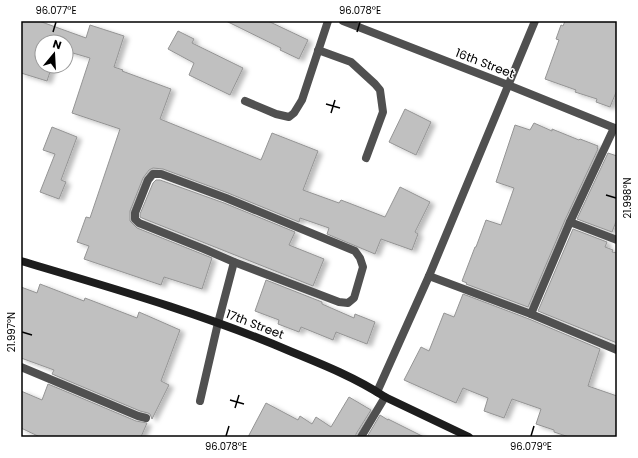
<svg xmlns="http://www.w3.org/2000/svg" width="638" height="458" font-family="Poppins,sans-serif">
<style>
.building{fill:#c0c0c0;stroke:#949494;filter:url(#shadow)}
.lines{fill:none;stroke-linecap:round;stroke-linejoin:round}
.lane{stroke:#505050;stroke-width:8}
.street{stroke:#505050;stroke-width:8}
.secondary{stroke:#1d1d1d;stroke-width:8}
.ticks{fill:none;stroke:#000;stroke-width:1.5}
.labels{text-anchor:middle;dominant-baseline:central;stroke-width:3;stroke-linejoin:round;paint-order:stroke}
.street-label{font-size:12px;fill:#000;stroke:#fff}
.neatline{fill:none;stroke:#000;stroke-width:1.5}
.ticks-label{font-size:10px;text-anchor:middle;fill:#000}
</style>
<defs>
<filter id="shadow"><feDropShadow dx="4.5" dy="2.5" stdDeviation="2" flood-color="#0004"/></filter>
</defs>
<rect width="100%" height="100%" fill="#fff"/>
<!-- building -->
<g class="building">
<path d="M21 21H39L86 38 90 25 124 36 114 67 123 70 122 71 171 89 160 119 261 160 272 133 318 151 303 190 339 203 341 200 385 217 400 187 430 202 415 232 418 234 412 250 381 239 375 254 327 234 329 228 300 218 299 222 228 193 163 169 153 168 149 170 143 178 130 211V221L137 228 212 258 202 289 164 277 161 285 84 259 89 246 77 242 86 217 90 218 120 129 72 113 90 58 66 51V42H42V66H52L47 81 21 73Z"/>
<path d="M226 21H268L308 40 299 59 280 50 281 48Z"/>
<path d="M565 21H617V90L610 107 596 102 597 99 575 92 576 90 545 79 559 40 556 39 561 25 563 26Z"/>
<path d="M178 31 194 39 192 43 243 68 230 95 189 75 194 63 168 49Z"/>
<path d="M405 109 431 122 416 155 389 142Z"/>
<path d="M534 123 552 131V129L579 140 580 139 598 146 597 148 598 149 565 220 528 307 466 284 467 283 462 281 475 247H476L486 220 501 225 514 188 496 182 515 125 530 130Z"/>
<path d="M52 127 77 137 61 180 66 182 59 199 40 192 55 154 43 150Z"/>
<path d="M608 153 617 156V219L612 232 577 219Z"/>
<path d="M156 180H160L224 203 295 232 289 245 324 259 313 286 142 218 140 217V214L153 183Z"/>
<path d="M573 229 607 242 605 247 613 250 612 252 617 253V343L538 311Z"/>
<path d="M266 280 322 302V304L354 318 355 314 375 322 367 344 336 332 333 340 301 327 299 332 278 324 279 320 255 311Z"/>
<path d="M40 284 84 301 85 298 137 318 139 312 180 330 161 381 169 385 152 419 150 414 148 413 140 411 52 374 54 370 21 358V287L37 293Z"/>
<path d="M463 294 529 319 600 349 588 386 617 396V437H569L554 432V430L536 424 541 409 512 399 504 418 484 411 488 398 463 388 456 403 404 380 421 347 429 351 444 313 454 317Z"/>
<path d="M48 384 136 421 147 423 141 437H40L21 428V391L42 400Z"/>
<path d="M349 397 371 410 356 434V437H248L266 403 298 420 300 416 312 424 316 417 331 427Z"/>
<path d="M380 415 388 420V419L424 437H367Z"/>
</g>
<g class="lines">
<!-- lane -->
<path class="lane" d="M200 401 218 323"/>
<!-- street -->
<g class="street">
<path d="M343 21 508 85 617 129"/>
<path d="M318 50 351 62 375 84 380 90 383 112 366 158"/>
<path d="M245 101 276 114 289 117 294 113 302 100 328 21"/>
<path d="M153 174H161L226 198 355 251 360 258 363 267 354 298 348 303 339 302 234 262 204 249 139 223 135 219V213L148 180Z"/>
<path d="M570 222 614 128"/>
<path d="M429 276 531 314 617 350"/>
<path d="M531 314 570 222 617 240"/>
<path d="M218 323 234 262"/>
<path d="M21 367 138 416 146 418"/>
<path d="M377 392 429 276 535 21"/>
<path d="M361 437 385 397"/>
</g>
<!-- secondary -->
<path class="secondary" d="M21 261C112 288 204 314 292 352 324 365 356 378 385 397L469 437"/>
</g>
<!-- ticks -->
<path class="ticks" d="M53 32 56 22M357 32 360 22M326 104 340 108M331 113 335 100M606 195 616 198M22 332 32 335M230 400 244 404M235 408 239 395M226 436 229 426M531 436 534 426"/>
<g class="labels">
<!-- street labels -->
<g class="street-label">
<text transform="translate(485 63) rotate(21)">16th Street</text>
<text transform="translate(255 324) rotate(21)">17th Street</text>
</g>
</g>
<!-- border -->
<rect width="638" height="458" fill="none" stroke="#ffffff" stroke-width="44"/>
<!-- north arrow -->
<g transform="translate(54 54) rotate(18)"><circle r="19" fill="#ffffff" stroke="#999999"/>
<path d="M0-3L7 15L0 10L-7 15Z" fill="#000000"/>
<text y="-6" font-size="11" font-weight="bold" text-anchor="middle" fill="#000000">N</text>
</g>
<rect x="22" y="22" width="594" height="414" class="neatline"/>
<g class="ticks-label">
<text x="56" y="14">96.077°E</text>
<text x="360" y="14">96.078°E</text>
<text transform="translate(627 198) rotate(-90)" y="4">21.998°N</text>
<text transform="translate(11 332) rotate(-90)" y="4">21.997°N</text>
<text x="226" y="450">96.078°E</text>
<text x="531" y="450">96.079°E</text>
</g>
</svg>
